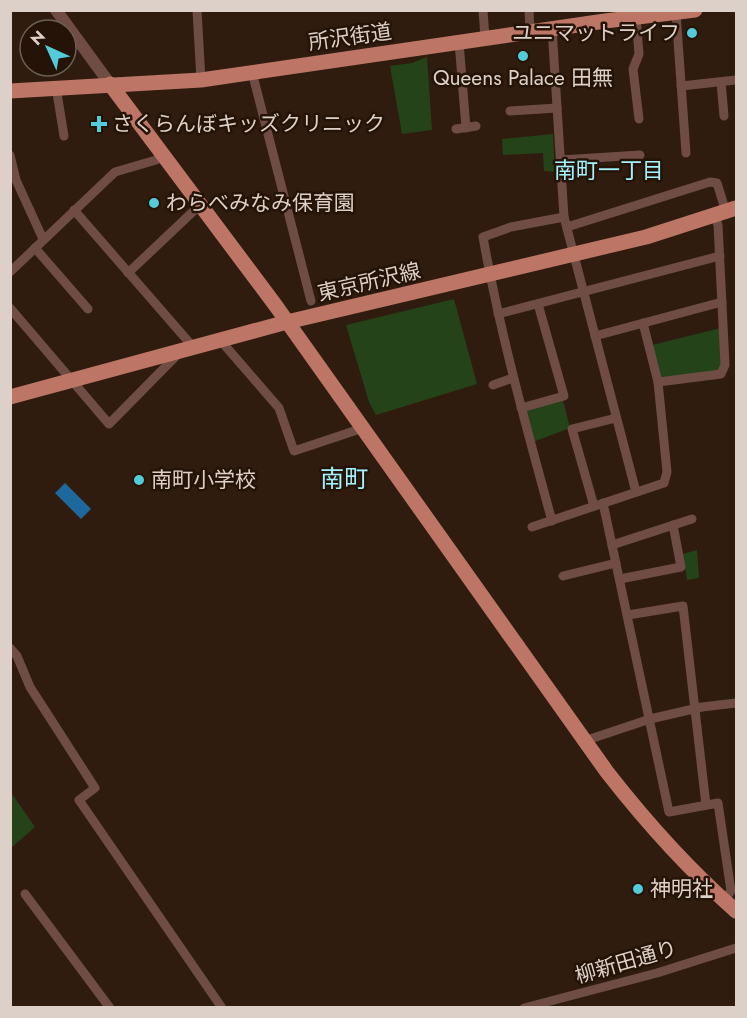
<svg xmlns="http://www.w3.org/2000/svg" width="747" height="1018" font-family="Jost,'Noto Sans JP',sans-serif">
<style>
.green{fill:#244318}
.water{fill:#1d689c}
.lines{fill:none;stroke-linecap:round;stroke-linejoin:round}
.minor{stroke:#6f4c44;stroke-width:9}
.tertiary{stroke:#6f4c44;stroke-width:12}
.primary{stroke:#bd7666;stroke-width:15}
.poi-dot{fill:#53cbda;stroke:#241306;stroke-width:2}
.labels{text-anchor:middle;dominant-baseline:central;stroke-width:5;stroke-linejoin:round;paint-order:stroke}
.poi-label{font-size:21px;fill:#ddd0c8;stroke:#241306;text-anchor:start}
.street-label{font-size:21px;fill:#ddd0c8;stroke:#241306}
.neighbourhood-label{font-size:22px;fill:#a2f3fe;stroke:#241306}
.quarter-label{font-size:24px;fill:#a2f3fe;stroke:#241306}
</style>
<rect width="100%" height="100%" fill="#2f1c0f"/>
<!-- green -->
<g class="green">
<path d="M427 57 432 130 402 134 390 66 412 63Z"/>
<path d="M553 134 555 172 544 171 543 153 503 155 502 139Z"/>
<path d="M454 299 477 384 376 415 369 402 346 325Z"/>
<path d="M721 328 723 364 719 372 661 377 652 345Z"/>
<path d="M563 400 570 428 533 442 525 410Z"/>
<path d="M697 550 699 578 687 580 683 554Z"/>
<path d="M10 791 35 827 11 848H10Z"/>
</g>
<!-- water -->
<path class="water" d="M65 483 91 509 81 519 55 493Z"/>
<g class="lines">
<!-- minor -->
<g class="minor">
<path d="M197 10 201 80"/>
<path d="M483 10 485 38"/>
<path d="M529 10 530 32"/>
<path d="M676 13 686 153"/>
<path d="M636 17 639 54 633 69 639 119"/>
<path d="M552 28 564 217 636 492"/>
<path d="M459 42 466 128"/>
<path d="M252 72 311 301"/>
<path d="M721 82 724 116"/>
<path d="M681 86 736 80"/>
<path d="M56 87 64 136"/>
<path d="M510 111 557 108"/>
<path d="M456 129 476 126"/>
<path d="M10 155 16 180 43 239"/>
<path d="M561 160 640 155"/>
<path d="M74 210 194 348"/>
<path d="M567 227 710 182 717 183 726 212"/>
<path d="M35 248 88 309"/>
<path d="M10 272 115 172 156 160 163 153"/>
<path d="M128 273 201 204"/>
<path d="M10 308 109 424 179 353"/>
<path d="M498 314 720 256"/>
<path d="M643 323 658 382"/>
<path d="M595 336 722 302"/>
<path d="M221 341 279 408 294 451 363 428"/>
<path d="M493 385 513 378"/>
<path d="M521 408 564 396 538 304"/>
<path d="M603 503 669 812 718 803 731 891 724 900"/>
<path d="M594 506 572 429 616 418"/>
<path d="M552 521C526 426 500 333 483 237L511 227 564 217"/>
<path d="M532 527 664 483 667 472 658 382 721 374 725 365 718 225 715 216"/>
<path d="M612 545 692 519"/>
<path d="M563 576 616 563"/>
<path d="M620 579 681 567 673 525"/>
<path d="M628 615 683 606 706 805"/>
<path d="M10 648 17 656 30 687 95 788 79 800 222 1008"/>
<path d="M584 741 650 719 702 707 736 703"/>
<path d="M25 894 110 1008"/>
<path d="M524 1008 657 973 736 948"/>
</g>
<!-- tertiary -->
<path class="tertiary" d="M56 10 110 84"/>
<!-- primary -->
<g class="primary">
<path d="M110 84 276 306 607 772C646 822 688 869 736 911"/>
<path d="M10 91 201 80 605 21 695 10"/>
<path d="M10 397 287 322 646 237 736 208"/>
</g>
</g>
<!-- markers -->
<g class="poi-dot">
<circle cx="692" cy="33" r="6"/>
<circle cx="523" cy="56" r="6"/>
<path d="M96 115h6v6h6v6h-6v6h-6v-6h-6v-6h6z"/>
<circle cx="154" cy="203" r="6"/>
<circle cx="139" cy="480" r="6"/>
<circle cx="638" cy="889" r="6"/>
</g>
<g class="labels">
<!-- poi labels -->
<g class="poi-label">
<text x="680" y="33" text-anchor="end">ユニマットライフ</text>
<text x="523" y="78" text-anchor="middle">Queens Palace 田無</text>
<text x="112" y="124">さくらんぼキッズクリニック</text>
<text x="166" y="203">わらべみなみ保育園</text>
<text x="151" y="480">南町小学校</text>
<text x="650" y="889">神明社</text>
</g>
<!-- street labels -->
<g class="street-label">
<text transform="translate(350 37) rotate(-8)">所沢街道</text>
<text transform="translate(369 282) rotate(-13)">東京所沢線</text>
<text transform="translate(626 962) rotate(-16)">柳新田通り</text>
</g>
<!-- neighbourhood labels -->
<g class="neighbourhood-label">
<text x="609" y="170">南町一丁目</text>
</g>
<!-- quarter labels -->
<g class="quarter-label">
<text x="344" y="478">南町</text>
</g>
</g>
<!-- border -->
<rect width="747" height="1018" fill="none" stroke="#ddd0c8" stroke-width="24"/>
<!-- north arrow -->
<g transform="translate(48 48) rotate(315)"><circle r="28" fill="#241306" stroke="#6e5f54" stroke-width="1.5"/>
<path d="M0-4.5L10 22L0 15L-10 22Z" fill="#53cbda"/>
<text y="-9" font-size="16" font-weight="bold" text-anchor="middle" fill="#ddd0c8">N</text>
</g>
</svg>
